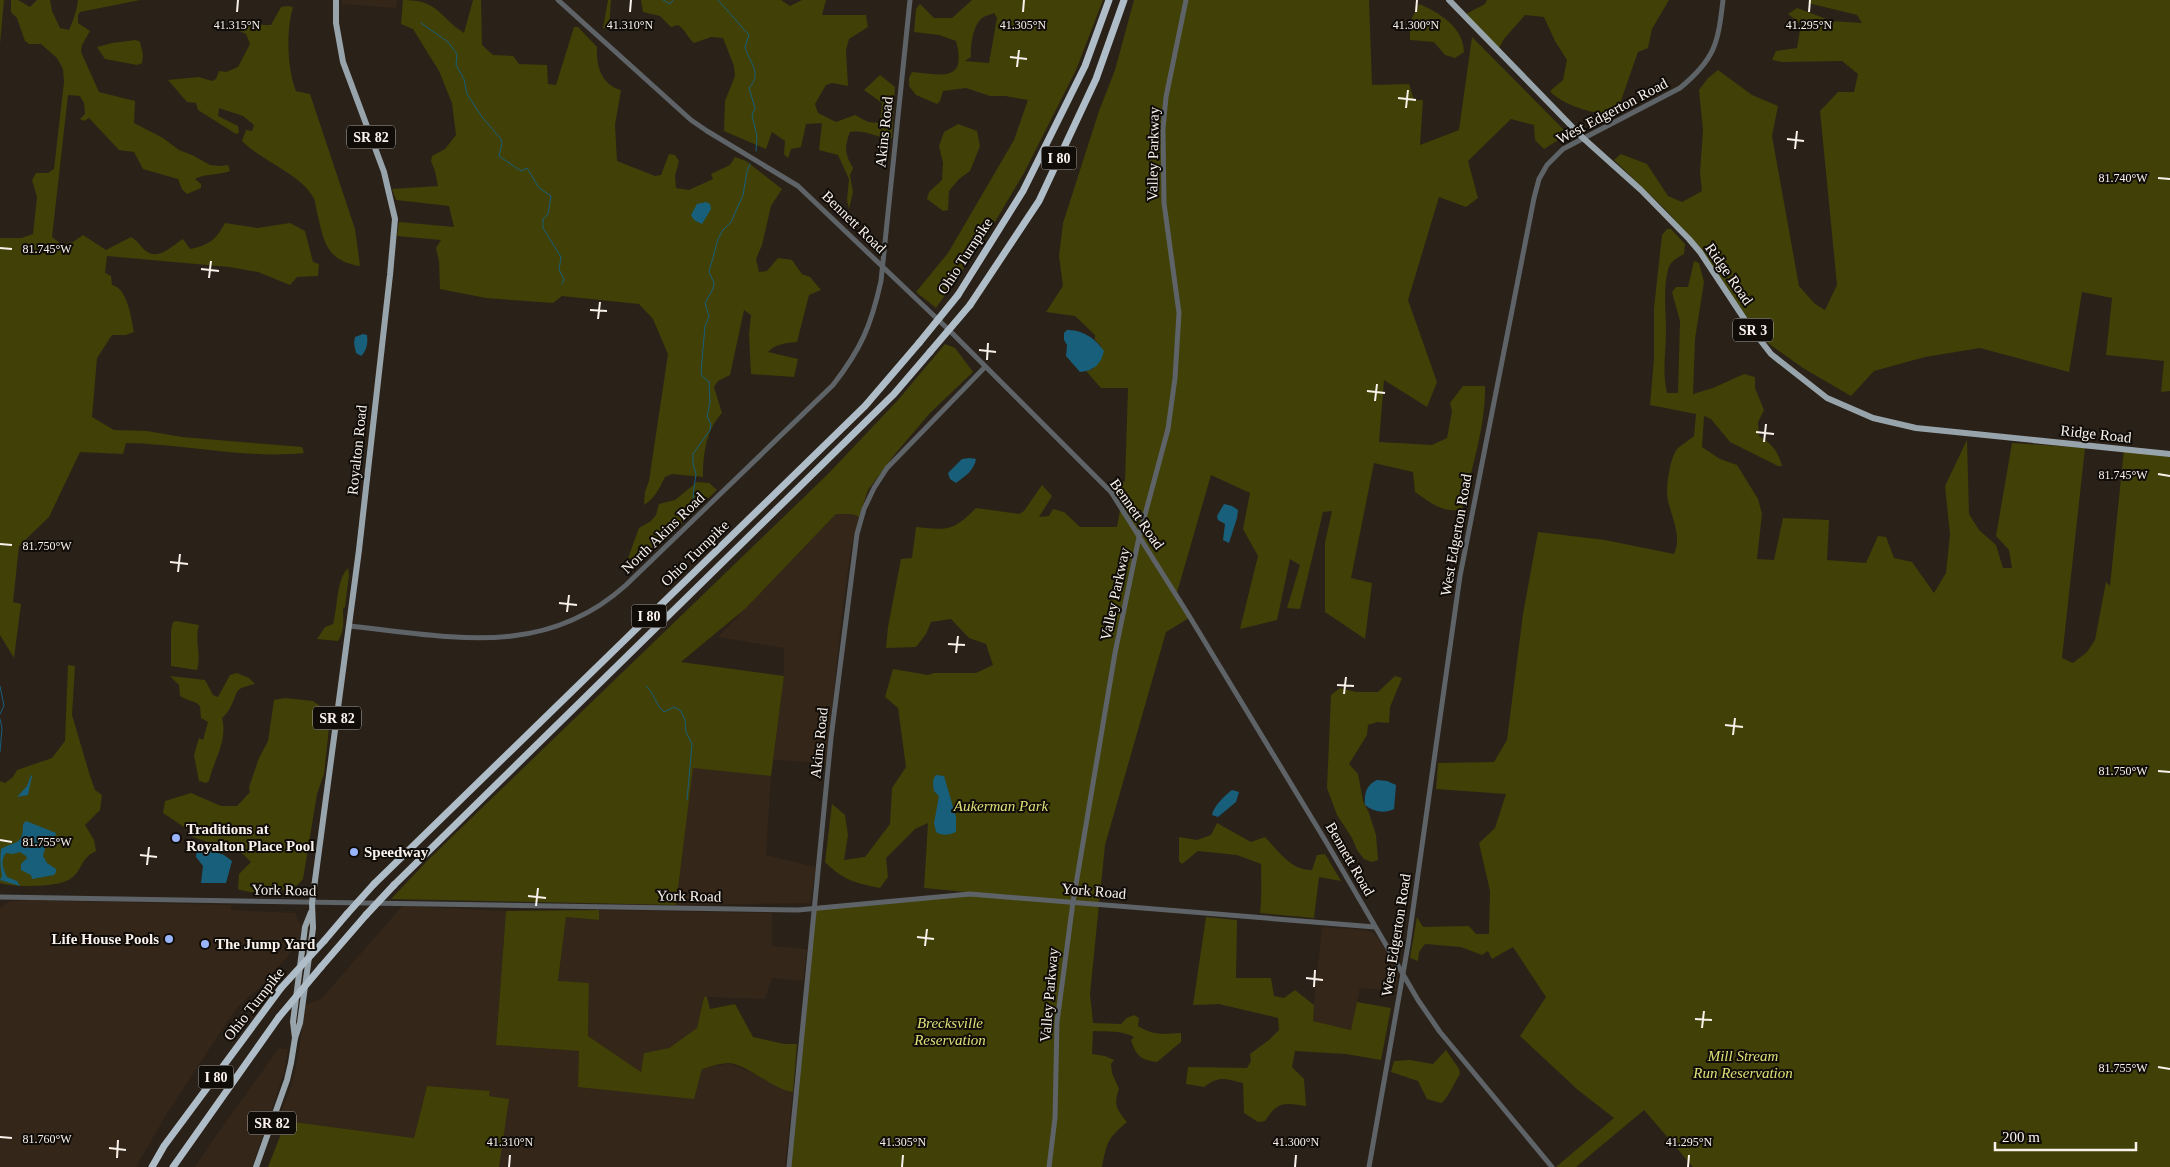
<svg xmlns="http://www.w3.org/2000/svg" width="2170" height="1167" font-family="'Times New Roman',serif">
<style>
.built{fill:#342618}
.green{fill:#404007;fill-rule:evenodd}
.water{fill:#185f7b}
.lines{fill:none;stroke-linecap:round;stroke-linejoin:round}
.stream{stroke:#185f7b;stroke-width:1}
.minor{stroke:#5e6368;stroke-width:5}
.major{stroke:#98a4ac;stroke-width:6}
.highway{stroke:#afbdc8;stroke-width:7}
.highway-bridge{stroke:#afbdc8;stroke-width:7}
.ticks{fill:none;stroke:#f9f2ec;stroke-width:2}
.poi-dot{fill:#99b5fd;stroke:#100c08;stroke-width:2}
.labels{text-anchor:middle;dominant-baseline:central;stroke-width:4;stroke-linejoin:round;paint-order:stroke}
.shield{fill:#100c08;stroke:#b3ada8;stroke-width:1}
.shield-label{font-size:14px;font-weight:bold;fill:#f9f2ec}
.street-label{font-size:15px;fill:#f9f2ec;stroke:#100c08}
.park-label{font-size:15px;font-style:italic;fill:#dde177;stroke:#100c08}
.poi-label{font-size:15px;font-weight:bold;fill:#f9f2ec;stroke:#100c08;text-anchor:start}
.ticks-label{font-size:12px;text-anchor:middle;fill:#f9f2ec;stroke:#100c08;stroke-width:4;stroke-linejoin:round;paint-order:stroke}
</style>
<rect width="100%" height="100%" fill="#2a2118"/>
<!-- built -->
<g class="built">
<path d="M342 0H397L396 8 342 4Z"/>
<path d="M836 514H852L859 517 851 550 843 606 826 763 773 760 784 676V648L718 637Z"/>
<path d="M693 767 771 776 766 855 816 867 810 903 676 905Z"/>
<path d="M27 900 231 905V910L295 913 301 927 299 944 258 989 238 1006 169 1110 136 1167H0V908L8 902Z"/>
<path d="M402 906 506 911 496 1045 579 1051V1087L702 1069 729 1063 760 1076 787 1091 793 1092 785 1167H499L508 1099 489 1096V1091L427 1086 414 1138 278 1120 292 1084 299 1051 305 1005 321 999Z"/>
<path d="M599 910 772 913V946L807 949 803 981 772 978 765 999 704 997 697 1028 669 1048 644 1053 641 1072 588 1036 589 983 558 982 566 917 599 920Z"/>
<path d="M1322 927 1364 930 1372 932 1379 939 1398 971 1396 991 1360 988 1352 1030 1312 1021Z"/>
<path d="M279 1048 288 1049 284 1073 252 1167H195L212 1141Z"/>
</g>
<!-- green -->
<g class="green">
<path d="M0 0H4L0 44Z"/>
<path d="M11 0H18L30 7 37 0H50L52 11 60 28 69 30C73 21 77 10 78 0H140L80 12 78 15V23L90 31 82 45 81 52 99 92 135 101 134 123 163 138 179 150 192 155 210 165 220 166 228 165 230 171C220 175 202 174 195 179L201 184V188L187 194 182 189 178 179 143 169 134 152 119 150 89 118 84 121 80 119 85 114 84 103 80 96 68 95 52 237 61 244 73 242 83 235 106 250 131 237C138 241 140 246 146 251 159 261 173 245 183 239L190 249C209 245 216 240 225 223L257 228 290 223 305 231 313 262 319 264 318 276 297 277 290 285 258 272 229 267 107 256 105 273 111 276 112 285C128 289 131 318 134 332L126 335H112L97 358 92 417 114 430 147 431 182 437 302 447 304 453C245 459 185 444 126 443L123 454 80 452 49 517 19 546 13 602 21 604 14 658 0 635V238H21L33 234 37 197 32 180 36 173H48L54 169 64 82 63 69 57 58 41 44H29L25 41 17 18 11 12Z"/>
<path d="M403 0C439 0 438 16 464 33L473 0H481L482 45 493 55 513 56 519 64 547 65 548 84 556 85 574 27H578L597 47C596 65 601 85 621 90L615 125 617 161 655 176 661 175 669 154 675 155 679 161 675 176 676 188 689 190 713 179 711 174 730 165 735 157 746 161 782 189 771 206 762 245 756 259 759 272 767 271 778 258 792 260 802 274 810 277 821 290 809 295 797 342C786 343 775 344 768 352L798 359 794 377 751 374 749 334 751 315 744 310 730 375 718 381 714 387 722 413C706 430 703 454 703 477L672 474 665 477C659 489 655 498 644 505L645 492 649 481 668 354 653 319 639 304 562 296 553 303 486 298 440 289 439 261 436 248 441 240 397 236 399 222 454 227 449 206 396 200 392 189 438 186 435 171 431 161 432 156 445 149 456 135 452 103 439 71 413 29 401 24Z"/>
<path d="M608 0H611L609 29 603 28Z"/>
<path d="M641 0H781L790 6 802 0H826L822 15H866L868 27 849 39 846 50 848 86 832 83 826 85 815 104 818 113 836 122 855 115 868 122 880 123 882 103 864 90 880 75 895 87 892 138C880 140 868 129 850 132 844 147 845 155 853 168L850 175 853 192 849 209 847 200 849 179 838 155 819 150 822 123 806 124 801 147 791 149 788 158 784 154 785 141 772 132 766 149 724 131 725 101 735 76 734 66 723 38 711 37 694 43C687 37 685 29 678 25L671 27 660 16 643 12Z"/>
<path d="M972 0H1103L1076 70 1024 173 986 237 936 308 916 292 948 253 1014 140 1028 100 1005 96H990L966 88 943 91 940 101 937 104 916 95 909 86V78L912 72C943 75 967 82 956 41L939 35 914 32 916 9 920 4 934 18H952ZM994 13 997 18 989 63 965 61 971 57C970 46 973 25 982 18 985 16 991 14 994 13Z"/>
<path d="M1134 0H1369L1372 85 1409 84 1414 100H1423L1420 145 1459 130 1472 37 1568 134 1544 149 1535 140 1534 125 1511 119 1468 161 1478 198 1466 207 1439 197 1408 300 1437 382 1427 407 1384 380 1379 442 1432 445 1447 438 1452 411 1450 403 1463 386H1485C1486 425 1471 471 1462 509 1443 514 1430 502 1415 492L1413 472 1374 463 1351 578 1372 583 1365 639 1325 612V543L1332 511 1323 512 1300 609 1287 608 1300 565 1290 559 1277 620 1240 629 1258 556 1243 529 1250 493 1211 475 1176 596 1189 618 1166 632 1105 845 1090 994 1093 1023 1121 1024 1127 1018 1134 1015 1139 1018 1138 1026C1155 1036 1162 1034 1181 1033V1042L1157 1062C1141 1060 1136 1056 1131 1040L1134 1037C1121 1030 1107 1032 1093 1031L1092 1054 1105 1056 1114 1060 1111 1064 1112 1073 1119 1089C1113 1104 1117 1110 1127 1122 1107 1139 1107 1142 1102 1167H788L814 910 966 892 924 888 928 823 915 829 886 858 888 877 880 888C855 883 843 880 825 862L832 804 845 815 848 835 844 860 865 857 890 824 892 788 906 767 898 708 885 697 893 669 928 675 934 673H976L993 665 986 644 969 638 951 619 931 622 926 634 916 647 886 648 888 627 901 559 912 558 916 527C948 530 952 532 976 508L1019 514 1024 511 1042 485 1052 496 1039 517 1049 516 1053 509 1064 512 1080 527H1117L1121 505 1111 490 1125 481 1128 388H1101L1086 371 1093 369 1101 346 1095 340V335L1075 316 1046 312 1063 286 1059 256 1063 223 1099 111 1115 70Z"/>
<path d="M1487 0H1669L1652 29 1648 48 1638 52 1618 109C1613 110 1607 113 1602 113 1588 113 1558 102 1550 91L1563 80 1567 60 1555 41 1544 17 1525 15 1504 39 1499 48 1466 14 1485 4Z"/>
<path d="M1809 0H2170V391L2161 392 2164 361 2106 355 2112 298 2082 292 2069 372 1980 348 1925 357 1874 371 1851 396 1803 368 1765 341 1735 301 1702 250 1664 208 1614 160 1621 154 1647 164 1668 196 1682 202 1702 191 1700 173 1703 130 1699 90 1708 78 1718 70 1752 95 1778 106 1772 136 1799 286 1815 304 1825 310 1837 285 1820 111 1838 92H1854L1858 74 1842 61 1782 62 1772 60 1776 51 1797 48 1801 24 1788 14 1797 8 1832 21 1862 23 1857 15 1808 3Z"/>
<path d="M1419 4C1439 12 1464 28 1464 52L1455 58 1445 55 1434 42 1410 40V22Z"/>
<path d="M288 6 293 7C286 30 287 69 296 91L310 94 355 229 360 266C328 261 324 244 318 216 316 210 316 202 313 197 300 174 263 162 242 141L246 130 252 131 254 125 243 116 219 108 218 116 238 126 239 133 236 134 198 110 196 103 187 102 168 80 199 77 212 81 216 79 219 71 226 72 238 67 250 44 246 34 237 30 242 19 263 25H271L281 7Z"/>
<path d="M136 40 140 42 143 55 142 63 137 65 105 59 97 47 112 43Z"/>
<path d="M958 124 977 131 980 146 970 171 959 179 949 191 948 210 943 211 927 199 929 192 942 180 943 163 939 146 944 132Z"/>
<path d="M1667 229H1671L1685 244 1684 254C1677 258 1670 261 1668 270 1663 289 1666 311 1666 331 1666 352 1662 372 1667 393H1678L1680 321 1672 292 1676 287H1688L1694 261 1699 263 1704 282 1695 339 1693 394 1713 388 1744 374 1755 377V388L1764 410 1758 422 1759 436C1772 444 1778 451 1782 466H1778L1730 442 1711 419 1704 416 1702 447 1720 459 1737 465 1758 499 1762 514 1757 559 1774 560 1783 518 1829 520 1827 560 1866 563 1878 536 1886 537 1894 558 1912 562 1934 593 1946 573 1950 534 1945 486 1967 440 1969 514 1979 530 1996 545 2003 568H2012L2009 550 1996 536 2012 443 2085 448 2062 658 2073 663 2087 652 2095 640 2106 582 2110 586 2124 449 2170 454V1167H1693L1644 1110 1576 1167H1556L1614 1118 1578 1090 1520 1036 1546 997 1513 947 1492 959 1488 951 1482 955 1461 947 1425 944 1419 952 1418 961 1410 958 1417 917 1423 927 1469 926 1476 934H1489L1490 891 1479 843 1495 828 1506 794 1436 789 1438 763 1494 762 1507 740 1523 614 1538 532 1605 540 1674 554C1682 537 1672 518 1668 501 1665 490 1670 456 1678 448 1683 444 1689 440 1694 436L1696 414 1650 405 1654 359V308L1662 235Z"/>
<path d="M945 344 955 348 973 372 930 413 895 454 868 490 859 517 852 514H836L746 608 681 662 784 676 771 776 693 768 676 905 391 899 429 859 828 474 898 400Z"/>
<path d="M697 482 709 483 717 490 635 567 628 571 624 569 639 528 651 521 656 515 659 504 675 500Z"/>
<path d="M348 568 349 575 345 607 343 609C343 620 345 631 338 641L317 639 325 627 333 624C338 607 336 580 348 568Z"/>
<path d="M176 621 199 625C194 640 202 655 197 670L171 666V631L173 622Z"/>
<path d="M68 665 75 666 72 715 90 776 95 790 102 795 100 810 85 825 94 840 96 851C79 859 83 871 70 879 57 888 15 887 0 883V781L5 783 13 777 17 770 52 758 65 741Z"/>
<path d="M237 673 249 678 255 684C231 690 240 690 230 708 228 712 225 715 222 718 228 741 214 759 209 781L206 783 199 781 194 755 199 738 203 740 208 722 201 718 200 706C194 700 187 701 180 696L179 685 170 676 205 680 213 695 218 697 230 675Z"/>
<path d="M1395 676 1402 678 1390 707 1389 723 1377 722 1368 725 1367 735 1349 764 1358 774 1363 801 1369 813 1376 835 1378 860 1372 862 1364 859 1357 850 1352 838 1337 815 1327 788 1331 695 1340 688 1356 692H1378Z"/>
<path d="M285 698 313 701 330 713V719L324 774 317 794 303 879C300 882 297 886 294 887 281 892 250 895 238 889L239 874 251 862 243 854 193 837 187 829 163 813 165 801 191 793 221 806H237L250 792 249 787 259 758 268 741 274 700Z"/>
<path d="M1217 823 1251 842 1265 837C1278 851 1292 871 1312 870L1317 855 1325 854 1341 881 1319 877 1314 918 1260 913C1262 897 1261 880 1261 864L1237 855 1198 851 1182 864 1179 861V837L1197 840 1211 835Z"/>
<path d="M599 910V920L566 917 558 981 589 983 588 1036 641 1072 644 1053 669 1048 697 1028 704 997H707L710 1009 735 1004 753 1037 784 1044H797L793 1092C775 1091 747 1064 729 1063 720 1063 710 1067 702 1069L694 1099 578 1087 579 1051 496 1045 506 911Z"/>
<path d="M1206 917 1237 920 1236 978H1271L1274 996 1284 998 1295 990 1314 1005 1313 1021 1351 1030 1357 1002 1391 1008 1381 1060 1346 1054 1295 1051 1292 1067 1304 1079 1306 1106C1284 1103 1278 1101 1265 1121L1258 1122 1244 1113 1243 1083C1225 1079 1220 1075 1204 1087L1186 1084 1188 1067 1247 1068 1251 1061 1250 1054 1269 1040 1279 1030 1278 1018 1219 1004 1193 1005Z"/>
<path d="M1446 1050 1459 1069 1460 1074C1455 1081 1448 1099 1441 1103L1427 1099 1418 1081 1391 1072 1394 1061 1410 1060 1433 1064Z"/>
<path d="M427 1086 490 1091 489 1096 509 1099 499 1167H268L286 1121 414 1138Z"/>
</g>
<!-- water -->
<g class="water">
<path d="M706 202 710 204 711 209 702 224 694 220 691 215 697 204Z"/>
<path d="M1067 330C1082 329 1096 339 1104 351 1101 364 1094 371 1080 372L1066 356 1067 345 1064 340V333Z"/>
<path d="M363 334 367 335C368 342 367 351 361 356L356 353 354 343 355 337Z"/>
<path d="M970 458 976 459C974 471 965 476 956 483L950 479 948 473 962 459Z"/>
<path d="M1224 504 1232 506 1238 510 1237 518 1229 543 1223 540 1225 524 1218 520 1217 516Z"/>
<path d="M31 775 32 776 28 795 17 797 27 786Z"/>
<path d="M936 775 944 776 956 817V832C949 835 942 836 936 832L934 823 939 796 934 791C933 785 932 779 936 775Z"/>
<path d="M1377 780 1387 781 1396 785 1394 809C1384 814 1374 812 1365 805 1364 794 1366 785 1377 780Z"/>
<path d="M1232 790 1239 792 1236 802 1218 817 1212 815C1213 807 1225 795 1232 790Z"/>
<path d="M26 821 56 833 54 840 46 845 43 856 47 863 56 869V872L54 875 32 879 31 875 21 870V864L27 858 26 856 20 852 13 854 6 853C0 861 3 869 7 877L17 881 20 886 0 880 2 876C0 867 0 858 1 849 16 840 23 846 23 824Z"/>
<path d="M197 846 224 855 232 861 226 883H201L203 866 196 857Z"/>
</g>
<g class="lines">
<!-- stream -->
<g class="stream">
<path d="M663 0 670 4 673 0"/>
<path d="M718 0 749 35 745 47C749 62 763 73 749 88L755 108 752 115 757 136 756 151"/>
<path d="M421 23 448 42 457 54 456 65 464 79 467 94 482 117 501 139 502 143 499 156 521 171 527 168 539 188 551 196 548 214 543 219V228L561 257 559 270 564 279 562 284"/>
<path d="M694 508 693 495 696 474 693 464V454L710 430 711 425 707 416 710 402 709 382 702 376 701 372 705 326 709 317 705 303 713 289 714 283 709 272 718 239 723 230 731 222 743 195 747 171 750 164"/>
<path d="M0 686 4 706 0 714"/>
<path d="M646 686C655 694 656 706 664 712L674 707 681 711 685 720 686 732 692 744 687 800"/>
<path d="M0 719 2 728 0 752"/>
</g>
<!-- minor -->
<g class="minor">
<path d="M558 0 691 120 707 131 798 186 951 332 1111 492 1188 614 1325 840 1418 1000 1440 1032 1552 1167"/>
<path d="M349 626C449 636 543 660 626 585L833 385C861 349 871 326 881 281L910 0"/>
<path d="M0 897 798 910 970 894 1375 927"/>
<path d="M789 1167 831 738 857 534 864 509 874 488 887 468 985 367"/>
<path d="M1049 1167 1055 1118 1057 1022 1073 902 1115 653 1139 537 1168 429 1175 378 1179 313 1164 203 1163 129 1166 97 1186 0"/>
<path d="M1369 1167 1408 945 1460 576 1534 198 1539 179 1547 165 1563 149 1680 88C1715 59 1718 44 1723 0"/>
</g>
<!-- major -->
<g class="major">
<path d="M1449 0 1583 138 1641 190 1689 239 1700 252 1747 323 1771 354 1827 398 1873 418 1916 428 2170 454"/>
<path d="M295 1038 300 1023 313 928 312 903 359 550 390 275 395 219 384 172 343 62 336 23V0"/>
<path d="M256 1167 287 1080 291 1063 295 1038 293 1022 305 927 311 912"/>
</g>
<!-- highway -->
<g class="highway">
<path d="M958 295 1023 191 1085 66 1109 0"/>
<path d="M970 305 1039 201 1096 79 1124 0"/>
<path d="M374 884 865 406 919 343"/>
<path d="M394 885 894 394 930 352"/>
<path d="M324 941 347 914"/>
<path d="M321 967 366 915"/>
<path d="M152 1167 164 1146 281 988"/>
<path d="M173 1167 279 1017"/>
</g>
<!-- highway-bridge -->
<g class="highway-bridge">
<path d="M919 343 958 295"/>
<path d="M930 352 970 305"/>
<path d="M347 914 374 884"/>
<path d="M366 915 394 885"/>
<path d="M281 988 324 941"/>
<path d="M279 1017 321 967"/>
</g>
</g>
<!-- ticks -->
<path class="ticks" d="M237 12 238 0M630 12 631 0M1023 12 1024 0M1416 12 1417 0M1809 12 1810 0M1010 57 1027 59M1017 67 1019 50M1398 98 1416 100M1406 108 1408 90M1787 139 1804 141M1795 149 1797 131M2158 178 2170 179M0 248 12 249M201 269 219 271M209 278 211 261M590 310 607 311M598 319 600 302M979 350 996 352M987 360 988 343M1367 391 1385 393M1375 401 1377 384M1756 432 1774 434M1764 442 1766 424M2158 474 2170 476M0 544 12 545M170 562 188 564M178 572 180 554M559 603 577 605M567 612 569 595M948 644 965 645M956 653 958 636M1337 685 1354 686M1344 694 1346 677M1725 725 1743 727M1733 735 1735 718M2158 771 2170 772M0 840 12 842M140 855 157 857M147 865 149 847M528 896 546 898M536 906 538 888M917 937 934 939M925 946 927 929M1306 978 1323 980M1314 987 1315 970M1695 1019 1712 1020M1702 1028 1704 1011M2158 1067 2170 1069M0 1137 12 1138M109 1148 126 1150M117 1158 118 1140M509 1167 510 1155M902 1167 903 1155M1295 1167 1296 1155M1688 1167 1689 1155"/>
<!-- markers -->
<g class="poi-dot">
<circle cx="176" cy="838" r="5"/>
<circle cx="354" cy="852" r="5"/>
<circle cx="169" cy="939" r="5"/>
<circle cx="205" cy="944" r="5"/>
</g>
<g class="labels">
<!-- shield labels -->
<g class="shield">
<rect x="347" y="125.5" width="48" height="23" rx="4"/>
<rect x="1041.5" y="146.5" width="35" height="23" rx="4"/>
<rect x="1733" y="318.5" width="40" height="23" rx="4"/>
<rect x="631.5" y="604.5" width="35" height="23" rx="4"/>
<rect x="313" y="706.5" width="48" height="23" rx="4"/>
<rect x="198.5" y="1065.5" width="35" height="23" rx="4"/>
<rect x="248" y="1111.5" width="48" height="23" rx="4"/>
</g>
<g class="shield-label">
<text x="371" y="137">SR 82</text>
<text x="1059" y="158">I 80</text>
<text x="1753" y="330">SR 3</text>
<text x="649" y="616">I 80</text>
<text x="337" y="718">SR 82</text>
<text x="216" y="1077">I 80</text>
<text x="272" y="1123">SR 82</text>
</g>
<!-- street labels -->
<g class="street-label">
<text transform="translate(1612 111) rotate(-28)">West Edgerton Road</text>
<text transform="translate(884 132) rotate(-84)">Akins Road</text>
<text transform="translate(1153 154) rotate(-89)">Valley Parkway</text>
<text transform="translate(854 222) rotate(44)">Bennett Road</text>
<text transform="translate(965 256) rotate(-57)">Ohio Turnpike</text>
<text transform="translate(1729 274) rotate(55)">Ridge Road</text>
<text transform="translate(2096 434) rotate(6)">Ridge Road</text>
<text transform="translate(357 450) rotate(-84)">Royalton Road</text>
<text transform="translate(1137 514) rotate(55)">Bennett Road</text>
<text transform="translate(663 533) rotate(-44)">North Akins Road</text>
<text transform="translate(1456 535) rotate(-80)">West Edgerton Road</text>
<text transform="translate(695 553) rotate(-44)">Ohio Turnpike</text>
<text transform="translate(1115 594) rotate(-78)">Valley Parkway</text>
<text transform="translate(819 743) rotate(-84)">Akins Road</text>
<text transform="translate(1350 859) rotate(60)">Bennett Road</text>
<text transform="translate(284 890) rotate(1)">York Road</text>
<text transform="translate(1094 891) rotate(5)">York Road</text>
<text transform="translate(689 896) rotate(1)">York Road</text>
<text transform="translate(1396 935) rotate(-81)">West Edgerton Road</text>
<text transform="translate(1049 995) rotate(-85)">Valley Parkway</text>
<text transform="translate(254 1004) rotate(-52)">Ohio Turnpike</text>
</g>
<!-- park labels -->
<g class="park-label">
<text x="1001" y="806">Aukerman Park</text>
<text x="950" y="1023">Brecksville<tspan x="950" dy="17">Reservation</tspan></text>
<text x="1743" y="1056">Mill Stream<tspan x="1743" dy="17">Run Reservation</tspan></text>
</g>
<!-- poi labels -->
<g class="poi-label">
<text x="186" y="829">Traditions at<tspan x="186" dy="17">Royalton Place Pool</tspan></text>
<text x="364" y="852">Speedway</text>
<text x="159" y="939" text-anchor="end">Life House Pools</text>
<text x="215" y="944">The Jump Yard</text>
</g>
</g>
<g class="ticks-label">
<text x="237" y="29">41.315°N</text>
<text x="630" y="29">41.310°N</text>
<text x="1023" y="29">41.305°N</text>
<text x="1416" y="29">41.300°N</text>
<text x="1809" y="29">41.295°N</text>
<text x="2123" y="182">81.740°W</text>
<text x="47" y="253">81.745°W</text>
<text x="2123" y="479">81.745°W</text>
<text x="47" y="550">81.750°W</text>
<text x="2123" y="775">81.750°W</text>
<text x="47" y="846">81.755°W</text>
<text x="2123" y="1072">81.755°W</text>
<text x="47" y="1143">81.760°W</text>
<text x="510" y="1146">41.310°N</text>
<text x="903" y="1146">41.305°N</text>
<text x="1296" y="1146">41.300°N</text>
<text x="1689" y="1146">41.295°N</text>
</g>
<!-- scale -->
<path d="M1995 1142v8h141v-8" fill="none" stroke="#f9f2ec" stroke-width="2.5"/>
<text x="2002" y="1142" font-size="15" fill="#f9f2ec" stroke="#100c08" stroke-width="4" paint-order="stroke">200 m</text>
</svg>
